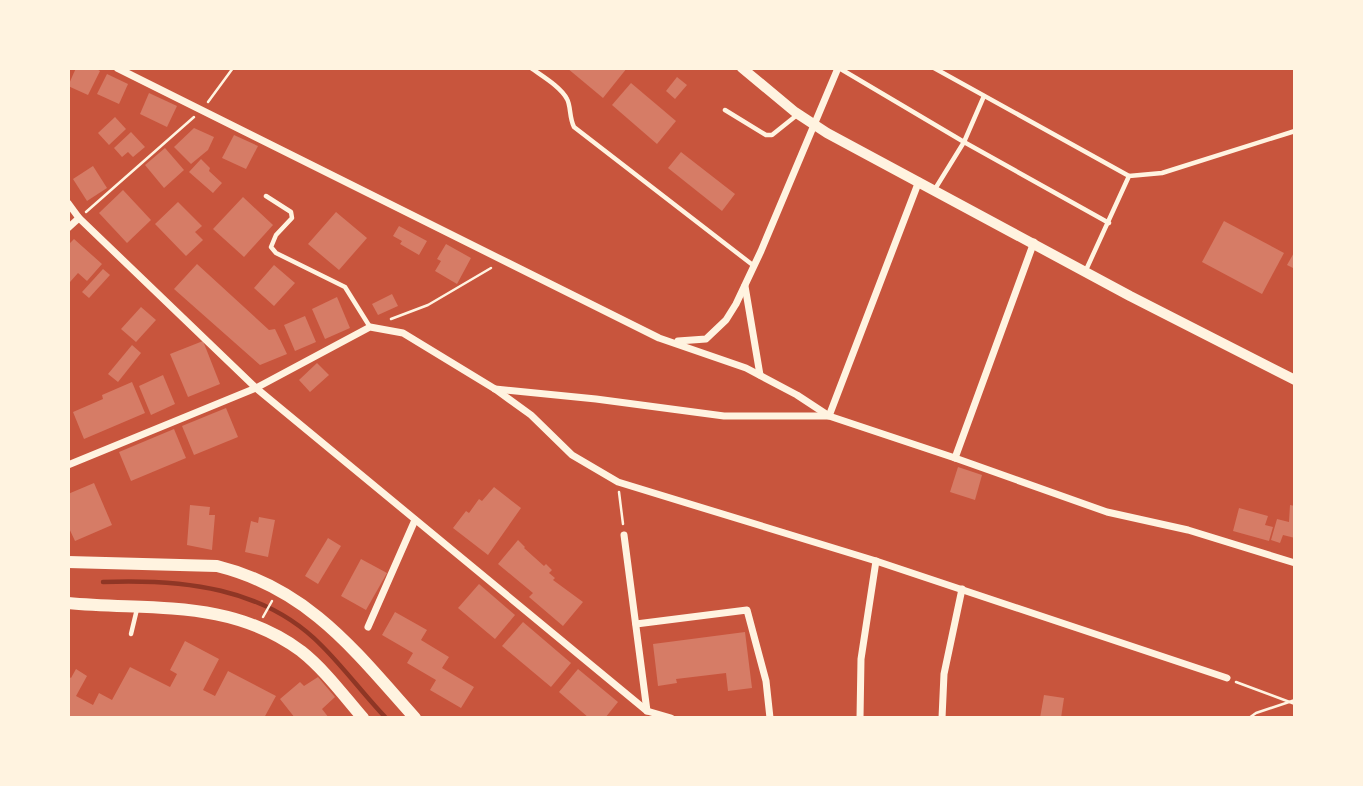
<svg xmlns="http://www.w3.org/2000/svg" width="1363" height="786" font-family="Lato,sans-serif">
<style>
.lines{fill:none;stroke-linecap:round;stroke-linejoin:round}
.stream{stroke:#8f3625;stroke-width:4.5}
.building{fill:#d67c66}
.path{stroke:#fff3e0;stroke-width:2.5}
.service{stroke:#fff3e0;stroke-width:4.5}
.minor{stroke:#fff3e0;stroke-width:7}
.tertiary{stroke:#fff3e0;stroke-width:10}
.secondary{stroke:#fff3e0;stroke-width:12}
</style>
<rect width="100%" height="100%" fill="#c8553d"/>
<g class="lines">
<!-- stream -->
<path class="stream" d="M103 582C182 579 265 587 322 646 345 669 364 695 386 718"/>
</g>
<!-- building -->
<g class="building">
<path d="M76 68H95L100 71 88 95 68 86Z"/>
<path d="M567 68H627L603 98Z"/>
<path d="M107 74 128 84 119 104 97 94Z"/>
<path d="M677 77 687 85 675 99 666 91Z"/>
<path d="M631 83 676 121 657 144 612 105Z"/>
<path d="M149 93 177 106 167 127 140 114Z"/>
<path d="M115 117 126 129 109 145 98 133Z"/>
<path d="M194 128 214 137 208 150 191 164 174 147Z"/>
<path d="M131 132 145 147 133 157 128 152 122 157 114 148Z"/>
<path d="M234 135 258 146 246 169 222 158Z"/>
<path d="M165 148 184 170 164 188 145 165Z"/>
<path d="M681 152 735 194 722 211 668 168Z"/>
<path d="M201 159 210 168 209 171 222 183 213 193 189 172Z"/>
<path d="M93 166 107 188 87 201 73 179Z"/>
<path d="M123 190 151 220 127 243 99 213Z"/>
<path d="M243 197 273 225 244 257 213 229Z"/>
<path d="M178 202 202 226 195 232 203 240 186 256 155 224Z"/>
<path d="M336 212 367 238 339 270 308 244Z"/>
<path d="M1224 221 1284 253 1262 294 1202 262Z"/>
<path d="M399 226 427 241 419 255 400 244 402 241 393 236Z"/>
<path d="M74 239 102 264 87 281 78 273 70 282 68 281V245Z"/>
<path d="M446 244 471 258 457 284 435 271 441 261 437 259Z"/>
<path d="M1295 251V269L1287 265Z"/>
<path d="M197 264 269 330 275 329 287 354 260 365 174 289Z"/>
<path d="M274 265 295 283 274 306 254 288Z"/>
<path d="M103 269 110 275 89 298 82 292Z"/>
<path d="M392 294 398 306 378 315 372 304Z"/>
<path d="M337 297 350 328 325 339 312 309Z"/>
<path d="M141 307 156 320 136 342 121 329Z"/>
<path d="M305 316 316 342 295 351 284 325Z"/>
<path d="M203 341 220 384 188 397 170 354Z"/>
<path d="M132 345 141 353 118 382 108 374Z"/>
<path d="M317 363 329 375 310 392 299 380Z"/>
<path d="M163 375 175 404 151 415 139 386Z"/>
<path d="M132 382 145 413 84 439 73 412 103 399 102 395Z"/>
<path d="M226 408 238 437 194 455 182 426Z"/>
<path d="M174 429 186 458 131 481 119 452Z"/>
<path d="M958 467 982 475 975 500 950 492Z"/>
<path d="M94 483 112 525 75 541 68 526V494Z"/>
<path d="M494 487 521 508 488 555 453 528 466 511 469 513 479 499 482 501Z"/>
<path d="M190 505 210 507 209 515H215L212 550 187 545Z"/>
<path d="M1290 505 1295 506V538L1283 535 1280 543 1271 540 1277 519 1289 522Z"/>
<path d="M1239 508 1268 516 1265 525 1273 527 1269 541 1233 531Z"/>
<path d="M259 517 275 520 268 557 245 552 251 521 258 523Z"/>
<path d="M328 538 341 546 318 584 305 576Z"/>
<path d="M518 540 525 547 524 548 544 566 546 564 552 570 549 573 555 578 553 580 583 602 563 626 529 597 533 593 498 564Z"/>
<path d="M361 559 387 573 366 610 341 596Z"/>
<path d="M479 584 515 615 495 639 458 608Z"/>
<path d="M395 612 427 630 421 640 449 657 442 668 474 687 461 708 430 690 436 680 407 663 413 653 382 635Z"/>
<path d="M523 622 571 663 551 687 502 646Z"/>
<path d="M745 632 752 688 728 691 726 673 676 679 677 683 658 686 653 644Z"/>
<path d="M185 641 219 659 203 690 215 696 228 671 276 696 264 718H68V676L71 678 76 669 87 676 76 696 93 705 99 693 112 700 130 667 170 687 177 674 170 670Z"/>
<path d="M578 669 618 702 605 718H589L559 692Z"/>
<path d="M318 677 335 697 322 709 329 718H295L280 699 300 682 304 686Z"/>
<path d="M1044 695 1064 698 1061 718H1040Z"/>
</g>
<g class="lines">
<!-- path -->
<g class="path">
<path d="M208 102 233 68"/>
<path d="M86 212 194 117"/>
<path d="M391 319 428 305 491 268"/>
<path d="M619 492 623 524"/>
<path d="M263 617 272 601"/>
<path d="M1236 682 1295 704"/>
<path d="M1249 718 1256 713 1295 700"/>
</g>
<!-- service -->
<g class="service">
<path d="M531 68C542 76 561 87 567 99 571 106 569 117 574 127L754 266"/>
<path d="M839 68 964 142 1109 223"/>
<path d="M934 68 1129 176"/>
<path d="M725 110 766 135H772L797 115"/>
<path d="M935 189 964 142 984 96"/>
<path d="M266 196 291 212 292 218 276 235 271 247 276 253 345 287 370 327"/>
<path d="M1086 270 1129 176 1162 173 1295 131"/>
<path d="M131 634 137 609"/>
</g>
<!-- minor -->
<g class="minor">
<path d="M117 68 659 338 746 368 797 395 829 416 955 458 1107 512 1188 530 1295 563"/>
<path d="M68 203 79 218 256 388 647 711 671 718"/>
<path d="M68 228 79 218"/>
<path d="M745 286 760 375"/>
<path d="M678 341 706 339 726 320 736 304 761 251 838 68"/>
<path d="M495 389 596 399 724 416H829L919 181"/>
<path d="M955 458 1034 242"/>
<path d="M68 465 256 388 370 327 403 333 495 389 531 415 572 455 618 482 876 561 1227 678"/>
<path d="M624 535 647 711"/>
<path d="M636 624 747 610 766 681 770 718"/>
<path d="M368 627 415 520"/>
<path d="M860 718 861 659 876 561"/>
<path d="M942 718 944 674 962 589"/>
</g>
<!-- tertiary -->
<path class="tertiary" d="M742 68 795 112 827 133 1130 296 1295 380"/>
<!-- secondary -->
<g class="secondary">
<path d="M68 562 217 566C309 589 355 651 415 718"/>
<path d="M68 603C151 611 229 598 301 651 324 669 344 696 363 718"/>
</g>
</g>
<!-- border -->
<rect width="1363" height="786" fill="none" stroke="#fff3e0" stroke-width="140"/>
</svg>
